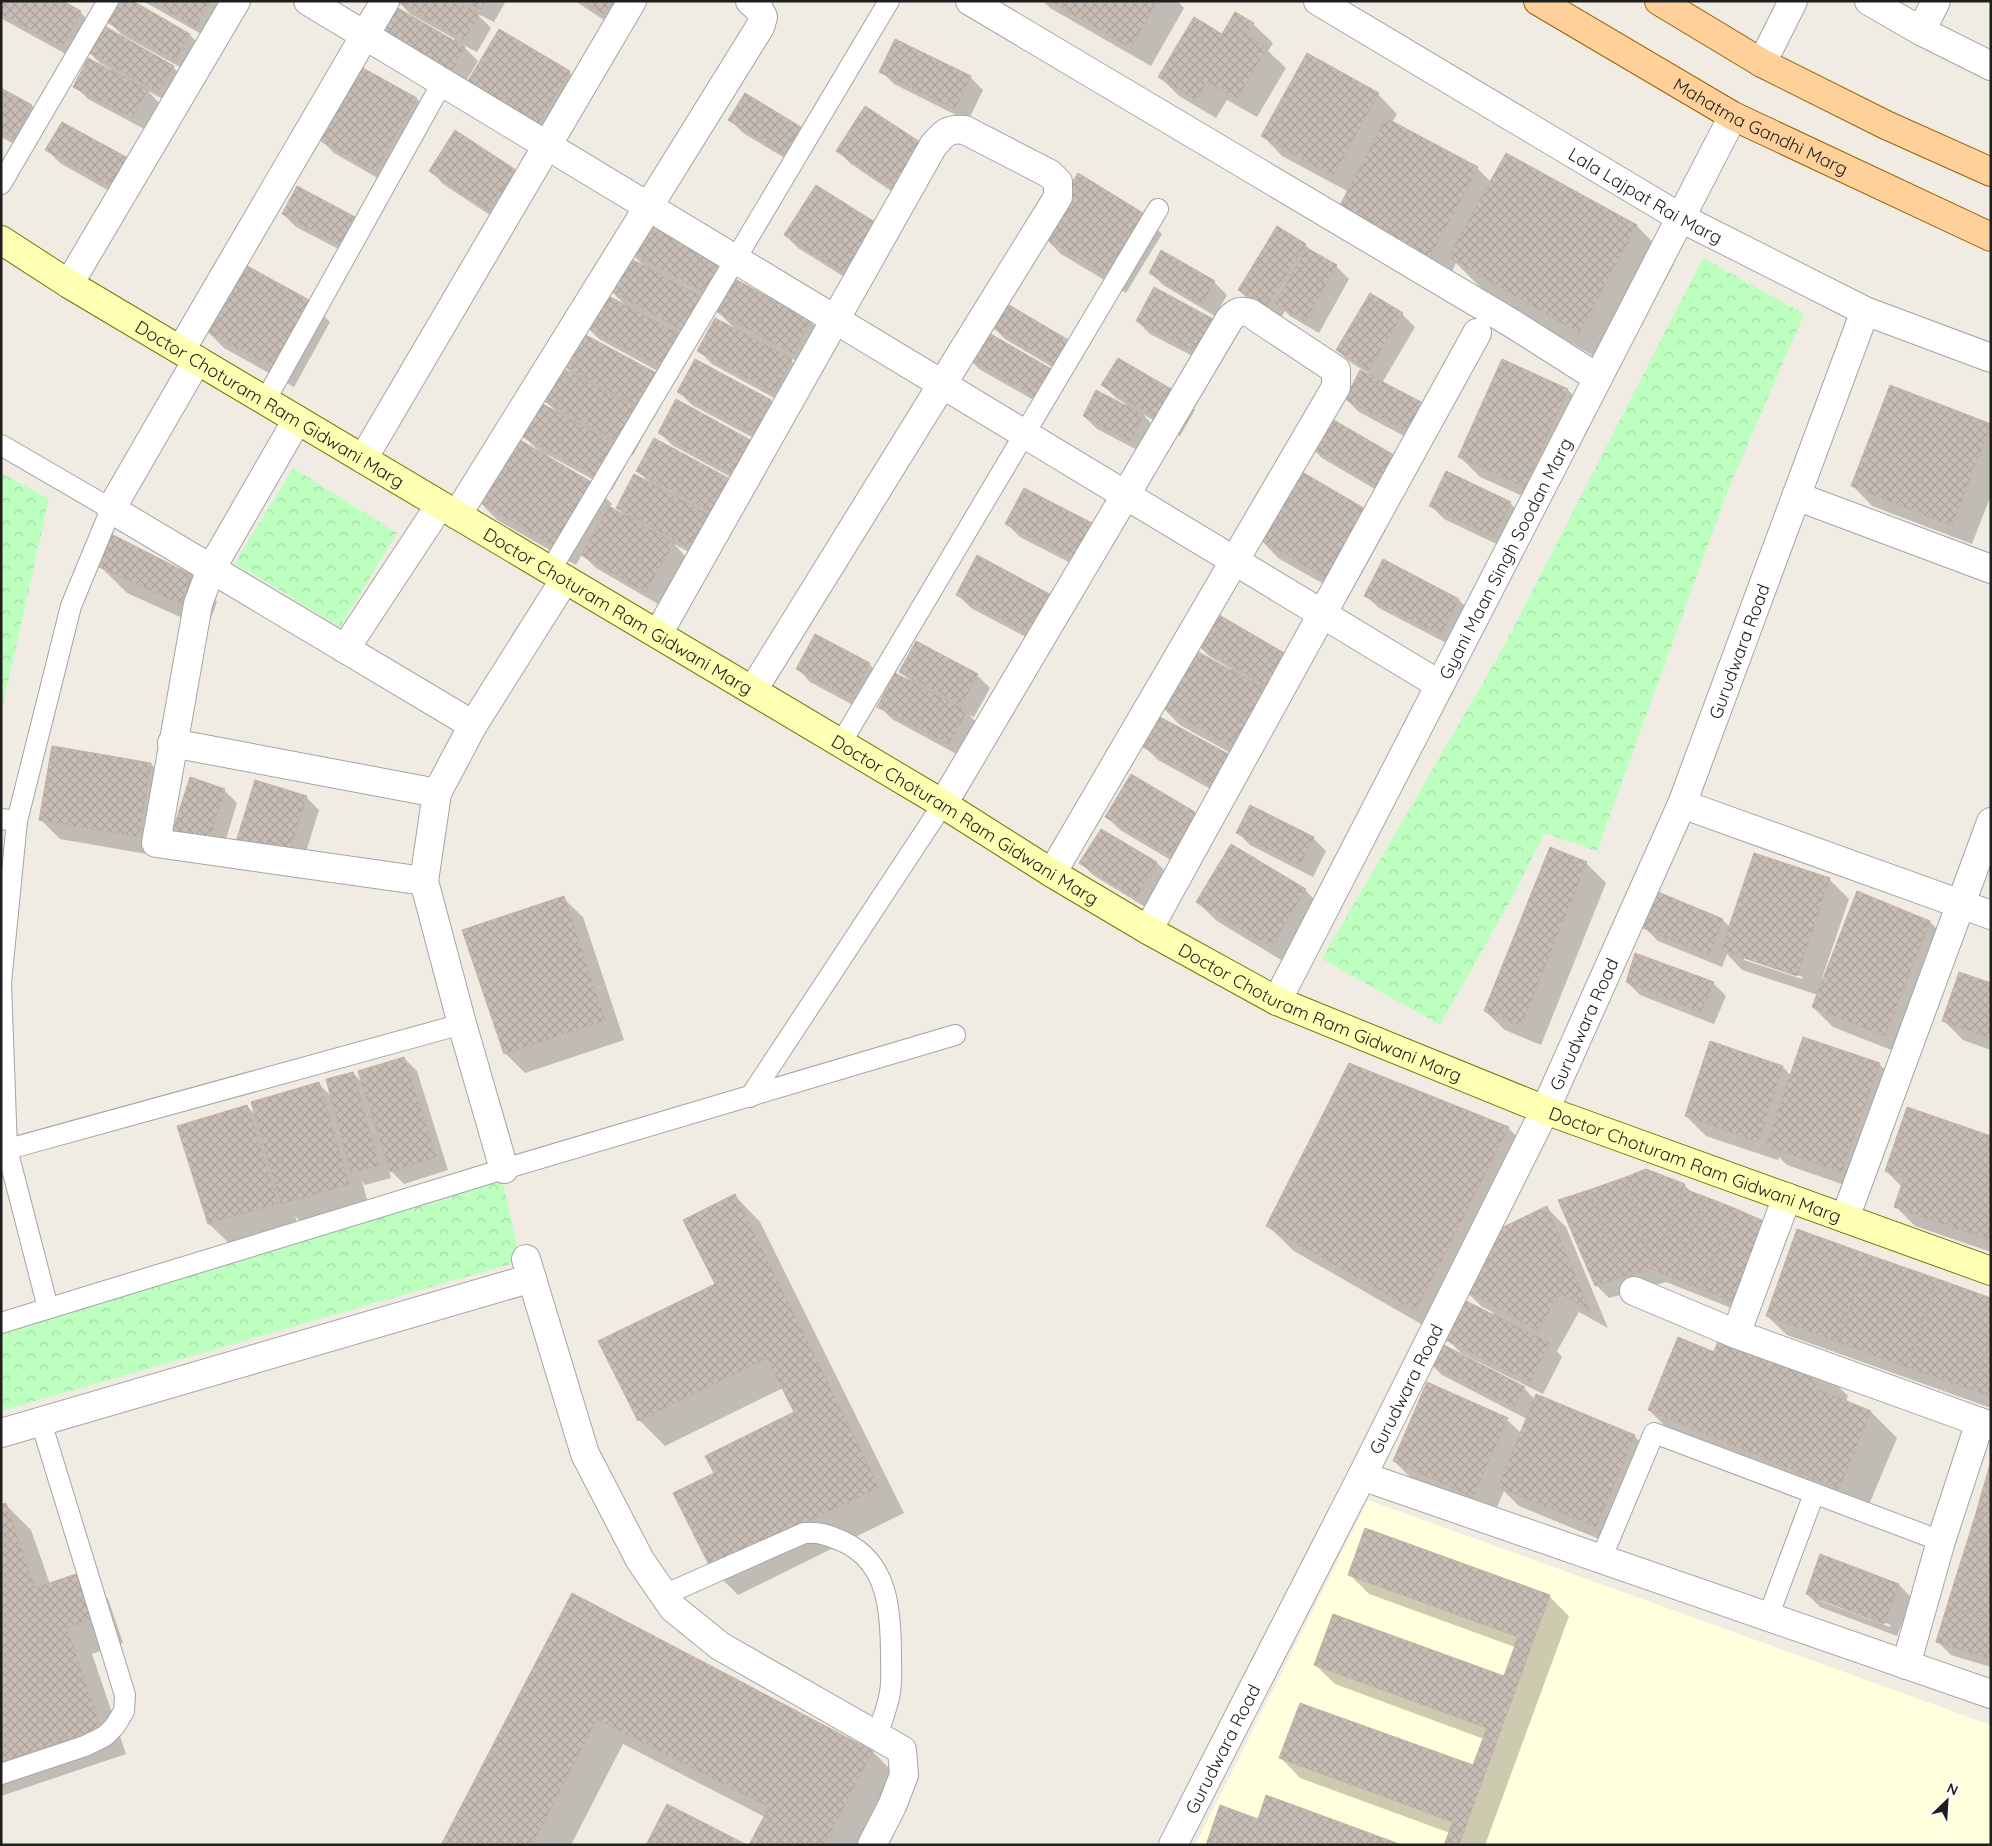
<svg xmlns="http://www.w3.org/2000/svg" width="1992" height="1846" font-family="Quicksand,sans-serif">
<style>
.education{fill:#fffedd}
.park{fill:url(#park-crowns)}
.shadow{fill:#0003;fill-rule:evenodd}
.building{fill:url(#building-cross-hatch);stroke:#c3b1a4}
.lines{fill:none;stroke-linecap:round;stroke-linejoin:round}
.lane-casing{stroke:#a5a5a5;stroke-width:22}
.street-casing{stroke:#a5a5a5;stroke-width:30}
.secondary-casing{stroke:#707a00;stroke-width:30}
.primary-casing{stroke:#986200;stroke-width:30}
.lane{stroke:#fff;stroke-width:20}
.street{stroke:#fff;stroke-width:28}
.secondary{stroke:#fdffb2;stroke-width:28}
.primary{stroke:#ffd099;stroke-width:28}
.labels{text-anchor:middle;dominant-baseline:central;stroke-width:5;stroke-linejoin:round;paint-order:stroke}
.street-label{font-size:18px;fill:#1e1e1e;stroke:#fff}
</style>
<defs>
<pattern id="park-crowns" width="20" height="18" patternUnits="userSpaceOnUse" patternTransform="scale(1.25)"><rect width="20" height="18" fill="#bcffbf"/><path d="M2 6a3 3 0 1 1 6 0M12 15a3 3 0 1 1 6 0" fill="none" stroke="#a1daa4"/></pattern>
<pattern id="building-cross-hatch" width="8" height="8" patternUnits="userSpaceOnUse" patternTransform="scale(1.25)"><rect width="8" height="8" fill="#c8bdb6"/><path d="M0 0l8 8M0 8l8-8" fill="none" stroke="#aba29c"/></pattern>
</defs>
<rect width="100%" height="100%" fill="#f0ebe3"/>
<!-- education -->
<path class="education" d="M1368 1500 1991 1725V1845H1195Z"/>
<!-- park -->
<g class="park">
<path d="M1703 258 1804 314 1728 490 1597 851 1545 833 1512 898 1440 1025 1322 959 1501 652Z"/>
<path d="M293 468 397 533 340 627 235 563Z"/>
<path d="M1 473 49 499 1 714Z"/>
<path d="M500 1171 521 1261 1 1411V1326Z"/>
</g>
<!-- shadow -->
<g class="shadow">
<path d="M1 1 80 12 93 25 75 59 4 20 1 17Z"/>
<path d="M143 1H215L225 11 210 39Z"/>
<path d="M398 1H506L494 22 476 13 491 28 477 52 461 44 478 61 462 88 396 9 453 41 455 39 410 14Z"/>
<path d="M575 1H645L624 33Z"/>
<path d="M1043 1H1177L1184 8 1151 66 1050 8Z"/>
<path d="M109 22 190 35 202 48 189 72 122 35Z"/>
<path d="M1253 24 1273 43 1268 51 1286 68 1257 117 1227 100 1216 118 1179 96 1160 77Z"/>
<path d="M87 50 173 67 186 80 172 104 148 91 160 104 146 130 88 99 75 86 112 70 100 63Z"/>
<path d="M362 68 417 99 430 112 388 184 334 153 321 140Z"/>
<path d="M881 71 970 77 983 90 968 121 894 84Z"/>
<path d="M569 72 582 85 552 135 483 94 470 81Z"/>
<path d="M1 89 32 106 45 119 27 151 1 137Z"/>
<path d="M1378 94 1397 114 1392 123 1477 168 1491 182 1506 155 1637 226 1674 264 1616 369 1487 294 1456 263 1449 278 1349 192 1282 156 1263 136Z"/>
<path d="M730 120 800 128 813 141 798 166 743 133Z"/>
<path d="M62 123 125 200 60 163 47 150Z"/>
<path d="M925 147 909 203 851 164 838 151Z"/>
<path d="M431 171H515L528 184 502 223 443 184Z"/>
<path d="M1078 175 1142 214 1162 234 1126 293 1061 254 1042 235Z"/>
<path d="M816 186 862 288 798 248 785 235Z"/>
<path d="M283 214 354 218 367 231 354 257 296 227Z"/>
<path d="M1305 244 1313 253 1336 266 1349 279 1319 333 1290 316 1285 311 1280 319 1252 303 1239 290Z"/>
<path d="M629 251 721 260 717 304 696 294 713 310 695 342 674 331 691 348 674 380 599 339 586 326 625 305 608 288 646 268Z"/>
<path d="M1162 252 1214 282 1227 295 1215 316 1163 285 1150 272Z"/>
<path d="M1370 295 1402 314 1415 327 1382 383 1423 446 1359 412 1346 399 1369 374 1350 362 1337 350Z"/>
<path d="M310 302 330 322 294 387 224 348 204 328Z"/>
<path d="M718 312 810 321 823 334 806 366 787 356 804 373 787 405 712 364 699 351 735 329Z"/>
<path d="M1212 320 1225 333 1208 364 1150 334 1137 321Z"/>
<path d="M992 326 1069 342V377L1005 339Z"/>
<path d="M966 356 1065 384 1051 410 979 369Z"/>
<path d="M696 360 771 401 784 414 767 445 692 405 679 392Z"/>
<path d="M1503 361 1568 390 1587 410 1545 506 1480 477 1460 457Z"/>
<path d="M565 366 670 388 653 420 641 414 650 423 633 455 618 447 629 459 612 490 548 455 547 457 592 484 612 504 609 508 626 516 617 508 650 483 637 471 729 480 705 561 674 544 686 557 658 604 596 568 582 554 576 565 497 520 478 500 540 452 524 437 557 412 546 401 574 376Z"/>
<path d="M1103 385 1182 397 1195 410 1180 436 1143 414 1156 429 1143 453 1097 429 1084 416 1125 406 1126 404 1116 398Z"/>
<path d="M676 401 747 486 672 445 659 432Z"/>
<path d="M1990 425 1991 495 1972 544 1872 506 1853 486Z"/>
<path d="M1309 445 1401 460 1397 502 1322 458Z"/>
<path d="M1510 503 1523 516 1507 549 1444 519 1431 506Z"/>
<path d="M1367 511 1386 530 1348 598 1278 558 1259 538Z"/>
<path d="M1007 524H1091L1104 537 1086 571 1020 537Z"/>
<path d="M101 567 192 576 217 602 207 629 127 593Z"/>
<path d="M958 595 1067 611 1047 648 971 608Z"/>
<path d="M1366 596 1459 600 1472 613 1454 647 1379 608Z"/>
<path d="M1215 613 1280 698 1263 689 1284 709 1252 765 1180 725 1160 705 1229 671 1231 669 1209 656 1196 643Z"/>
<path d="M869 664 882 677 864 711 810 682 798 669Z"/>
<path d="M901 672 977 675 990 688 974 717 969 715 979 725 962 757 892 719 879 706 911 682Z"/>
<path d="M1160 718 1227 798 1158 760 1145 747Z"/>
<path d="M151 764 170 784 158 856 60 839 41 820Z"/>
<path d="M1131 776 1195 813 1208 826 1184 868 1120 830 1107 817Z"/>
<path d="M224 790 237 803 221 856 186 845Z"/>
<path d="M306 797 319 810 300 871 250 855Z"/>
<path d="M1101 831 1157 863 1170 876 1150 910 1093 875 1080 862Z"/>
<path d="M1237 832 1313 838 1326 851 1313 877 1250 845Z"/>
<path d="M1231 846 1305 890 1325 910 1291 966 1217 921 1197 902Z"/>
<path d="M1586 863 1606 883 1541 1045 1505 1030 1485 1011Z"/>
<path d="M1829 879 1849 899 1822 978 1824 979 1858 893 1930 922 1949 941 1904 1055 1833 1027 1813 1007 1818 995 1742 970 1727 954 1722 967 1658 941 1645 928 1659 893 1723 920 1730 927ZM1744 957 1803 977 1802 979 1744 960Z"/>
<path d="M563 898 583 917 624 1040 525 1073 505 1053Z"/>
<path d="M1627 982 1713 983 1726 996 1714 1024 1640 995Z"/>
<path d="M1991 984V1050L1963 1040 1943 1020Z"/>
<path d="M1711 1043 1783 1067 1791 1076 1879 1064 1899 1084 1862 1191 1787 1165 1779 1157 1778 1160 1706 1136 1686 1116Z"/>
<path d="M404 1058 417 1071 448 1170 404 1184 388 1168 391 1178 365 1185 362 1181 368 1203 302 1223 295 1216 297 1222 229 1243 209 1224 179 1127 247 1106 257 1116 319 1084 332 1097 353 1073 364 1084Z"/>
<path d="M1508 1128 1534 1153 1494 1233 1547 1208 1566 1227 1608 1328 1579 1312 1557 1351 1562 1357 1543 1394 1461 1353 1448 1340 1494 1313 1481 1306 1465 1290 1442 1336 1294 1251 1268 1226Z"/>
<path d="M1991 1138V1252L1915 1226 1895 1206 1902 1187 1886 1171Z"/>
<path d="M1684 1185 1694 1194 1749 1315 1666 1282 1609 1298 1596 1285Z"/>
<path d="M735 1196 760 1222 904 1513 738 1595 712 1569 715 1474 796 1413 783 1388 665 1446 639 1420 717 1285Z"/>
<path d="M1991 1300V1408L1787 1335 1767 1316Z"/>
<path d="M1714 1353 1822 1370 1848 1396 1846 1401 1871 1412 1897 1438 1865 1514 1675 1436 1649 1410Z"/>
<path d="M1429 1362 1524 1388 1535 1400 1634 1436 1654 1455 1616 1546 1519 1506 1504 1491 1493 1516 1414 1481 1394 1461 1507 1420 1521 1433 1527 1419 1442 1375Z"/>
<path d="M1991 1467V1667L1951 1655 1938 1642Z"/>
<path d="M5 1504 31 1530 50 1584 82 1573 108 1599 123 1643 92 1654 126 1754 1 1796V1506Z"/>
<path d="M1821 1556 1899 1585 1912 1598 1897 1636 1820 1607 1807 1594ZM1821 1599 1891 1625 1890 1627 1821 1601Z"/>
<path d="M1349 1574 1549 1596 1569 1616 1485 1845H1446L1450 1833 1300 1778 1281 1758 1473 1767 1484 1739 1335 1684 1315 1665 1504 1678 1515 1647 1369 1594Z"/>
<path d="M573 1595 873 1752 899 1778 864 1845H751L765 1817 623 1744 571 1845H442Z"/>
</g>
<!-- building -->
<g class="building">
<path d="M1 1H63L81 11 62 47 1 14Z"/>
<path d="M119 1H133L190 34 175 60 107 22Z"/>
<path d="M151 1H210L196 27Z"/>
<path d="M396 1H457L479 14 464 40Z"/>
<path d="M465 1H486L481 10Z"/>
<path d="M584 1H613L604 14Z"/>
<path d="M1050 1H1157L1131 48Z"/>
<path d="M396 7 465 47 449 76 380 36Z"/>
<path d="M1235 12 1254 23 1246 35 1267 48 1237 99 1207 81 1196 100 1158 77 1194 17 1222 34Z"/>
<path d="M101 24 174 66 158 92 85 50Z"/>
<path d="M499 29 570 71 539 123 468 81Z"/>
<path d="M895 39 971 76 955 109 879 72Z"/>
<path d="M1307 53 1379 93 1333 176 1261 136Z"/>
<path d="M88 58 148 90 132 118 73 87Z"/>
<path d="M361 67 417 98 375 172 319 140Z"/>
<path d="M1 88 32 105 14 139 1 132Z"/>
<path d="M745 93 801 127 784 154 728 120Z"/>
<path d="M865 106 926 146 896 191 836 151Z"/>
<path d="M1386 118 1478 167 1429 259 1337 211Z"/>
<path d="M62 122 128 158 111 187 45 150Z"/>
<path d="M455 130 516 170 489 211 429 171Z"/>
<path d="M1506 153 1637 225 1579 333 1448 257Z"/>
<path d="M1078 173 1143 213 1106 275 1040 235Z"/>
<path d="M816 185 881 226 849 276 784 235Z"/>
<path d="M297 186 355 217 340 245 282 214Z"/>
<path d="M646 218 722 259 704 292 628 251Z"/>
<path d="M1277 226 1306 244 1266 307 1238 290Z"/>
<path d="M1307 248 1337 265 1305 321 1275 303Z"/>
<path d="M1161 250 1215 281 1202 304 1149 273Z"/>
<path d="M624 255 700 296 682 330 606 288Z"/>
<path d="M240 262 311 301 274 368 202 329Z"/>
<path d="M735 279 811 320 793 354 717 312Z"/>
<path d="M1154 287 1213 319 1195 352 1136 321Z"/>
<path d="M603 293 679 334 661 367 584 326Z"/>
<path d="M1370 293 1403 313 1369 370 1336 350Z"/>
<path d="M1004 302 1070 341 1056 365 990 326Z"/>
<path d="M715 318 792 359 774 393 697 351Z"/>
<path d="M980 328 1053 370 1038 398 965 356Z"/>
<path d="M582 333 658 374 640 408 563 366Z"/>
<path d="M1118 358 1183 396 1166 424 1101 385Z"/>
<path d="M695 359 771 400 754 433 677 392Z"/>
<path d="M1502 359 1568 389 1525 487 1458 457Z"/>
<path d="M562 368 638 409 620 443 544 401Z"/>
<path d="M1360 370 1425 404 1410 433 1345 399Z"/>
<path d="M1890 385 1991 424 1952 526 1851 486Z"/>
<path d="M1096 390 1144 415 1130 441 1083 416Z"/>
<path d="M676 399 752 441 733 474 658 433Z"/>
<path d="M541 403 617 445 599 478 523 437Z"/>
<path d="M1325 415 1401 459 1384 490 1307 445Z"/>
<path d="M513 436 593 483 556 547 476 500Z"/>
<path d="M654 438 730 479 712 512 636 471Z"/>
<path d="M1297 469 1367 510 1328 579 1257 538Z"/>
<path d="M1446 471 1511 502 1494 537 1429 506Z"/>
<path d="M634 474 711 516 692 549 616 508Z"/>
<path d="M1024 488 1092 523 1073 559 1005 524Z"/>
<path d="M609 506 674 543 645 592 581 555Z"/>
<path d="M111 534 192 575 181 604 99 567Z"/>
<path d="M977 555 1055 597 1033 636 956 595Z"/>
<path d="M1383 559 1459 599 1441 635 1364 596Z"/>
<path d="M1214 612 1286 654 1267 686 1195 644Z"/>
<path d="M815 634 870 663 851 699 796 669Z"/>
<path d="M916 641 978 674 961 705 899 672Z"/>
<path d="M1191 648 1265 689 1232 747 1159 705Z"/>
<path d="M895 673 967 711 949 744 877 707Z"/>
<path d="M1160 717 1230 755 1214 786 1143 747Z"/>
<path d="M52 746 151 763 139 837 39 820Z"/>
<path d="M1131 774 1195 812 1171 856 1105 817Z"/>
<path d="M190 777 225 789 208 844 172 833Z"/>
<path d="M255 780 307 796 287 859 236 842Z"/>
<path d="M1250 805 1314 837 1300 865 1236 833Z"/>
<path d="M1101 829 1157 862 1136 898 1079 863Z"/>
<path d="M1231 844 1306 889 1271 947 1196 902Z"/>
<path d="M1550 847 1587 862 1521 1026 1484 1011Z"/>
<path d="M1754 853 1830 878 1797 976 1721 950Z"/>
<path d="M1857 891 1930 921 1885 1036 1812 1007Z"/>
<path d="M1658 892 1723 919 1709 955 1643 928Z"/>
<path d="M564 896 605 1020 504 1054 462 930Z"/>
<path d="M1635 953 1714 982 1701 1012 1626 982Z"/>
<path d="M1959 972 1991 983V1038L1942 1021Z"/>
<path d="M1803 1037 1880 1063 1842 1172 1766 1146Z"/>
<path d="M1710 1041 1783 1066 1758 1142 1685 1116Z"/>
<path d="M404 1057 436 1157 390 1172 358 1071Z"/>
<path d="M1349 1063 1509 1127 1416 1311 1266 1226Z"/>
<path d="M353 1072 379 1165 351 1173 326 1079Z"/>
<path d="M319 1082 349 1184 281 1204 251 1102Z"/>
<path d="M247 1105 278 1203 208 1224 177 1126Z"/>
<path d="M1907 1107 1991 1136V1240L1894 1207 1904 1178 1885 1171Z"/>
<path d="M1646 1169 1685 1184 1652 1269 1626 1177Z"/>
<path d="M1626 1177 1652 1269 1622 1277 1589 1190Z"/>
<path d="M1684 1189 1706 1197 1674 1278 1652 1269Z"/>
<path d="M1589 1190 1622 1277 1595 1286 1558 1200Z"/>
<path d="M735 1194 879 1487 711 1569 673 1493 714 1473 705 1456 794 1412 767 1358 638 1421 598 1341 715 1284 683 1220Z"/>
<path d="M1706 1197 1734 1208 1702 1289 1674 1278Z"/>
<path d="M1547 1206 1590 1311 1560 1293 1538 1331 1460 1287 1491 1233Z"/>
<path d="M1734 1208 1768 1223 1736 1303 1702 1289Z"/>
<path d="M1797 1229 1869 1255 1838 1342 1766 1316Z"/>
<path d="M1869 1255 1938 1279 1907 1367 1838 1342Z"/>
<path d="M1938 1279 1991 1298V1339L1973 1390 1907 1367Z"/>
<path d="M1466 1301 1550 1343 1530 1382 1446 1340Z"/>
<path d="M1678 1337 1714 1352 1718 1341 1763 1359 1768 1347 1822 1369 1815 1388 1871 1411 1839 1489 1648 1410Z"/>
<path d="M1991 1339V1397L1973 1390Z"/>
<path d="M1438 1342 1525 1387 1514 1407 1427 1362Z"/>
<path d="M1427 1382 1508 1418 1473 1497 1393 1461Z"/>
<path d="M1536 1394 1635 1435 1596 1527 1498 1487Z"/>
<path d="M1990 1464H1991V1495L1982 1492Z"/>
<path d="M1982 1492 1991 1495V1518L1976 1513Z"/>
<path d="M6 1503 35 1588 82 1572 97 1617 67 1628 101 1728 1 1762V1504Z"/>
<path d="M1976 1513 1991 1518V1543L1969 1536Z"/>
<path d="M1365 1528 1550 1595 1459 1845H1444L1453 1822 1279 1758 1300 1703 1473 1765 1487 1728 1314 1665 1333 1614 1504 1676 1518 1637 1348 1575Z"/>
<path d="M1969 1536 1991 1543V1591L1955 1580Z"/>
<path d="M1820 1554 1899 1584 1884 1624 1806 1594Z"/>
<path d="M1955 1580 1991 1591V1619L1947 1606Z"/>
<path d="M572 1593 873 1751 824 1845H749L769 1807 597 1719 532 1845H441Z"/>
<path d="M1947 1606 1991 1619V1659L1936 1642Z"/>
<path d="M1266 1795 1402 1845H1206L1220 1805 1258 1819Z"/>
<path d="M667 1804 747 1845H646Z"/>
</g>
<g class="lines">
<!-- lane casing -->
<g class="lane-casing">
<g id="lane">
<path d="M1 184 108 1"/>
<path d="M265 401 442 83"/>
<path d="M1 445 111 509 71 606 17 821"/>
<path d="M550 571 889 1"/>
<path d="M841 743 1158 209"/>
<path d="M1 819 17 821 1 983"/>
<path d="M1 983 7 1149 48 1308"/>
<path d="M750 1097 943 804"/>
<path d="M1 1151 462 1024"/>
<path d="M1 1323 504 1169 955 1035"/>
<path d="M1601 1559 1654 1433 1941 1541"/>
<path d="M664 1595 804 1533C821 1532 828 1535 844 1542 889 1563 891 1613 891 1657 891 1668 892 1681 890 1692 888 1706 882 1721 877 1735"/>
<path d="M1768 1617 1814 1494"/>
<path d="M1 1774 85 1746 105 1736 115 1726 124 1711 125 1695 41 1422"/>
</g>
</g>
<!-- street casing -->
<g class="street-casing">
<g id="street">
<path d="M308 1 1440 685"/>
<path d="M970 1 1513 324 1598 378"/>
<path id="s1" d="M1318 1 1681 218 1865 311 1991 358"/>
<path d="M1869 1 1921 31 1991 66"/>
<path d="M1921 31 1936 1"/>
<path d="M1762 63 1793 1"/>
<path d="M69 284 236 1"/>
<path d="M181 350 385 1"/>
<path d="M197 360 111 509 473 725"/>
<path d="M297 420 211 569 198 604 156 843 424 881"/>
<path d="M363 459 632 1"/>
<path d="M1796 496 1991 569"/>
<path d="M457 515 760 27 763 17 759 9 750 1"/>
<path d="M658 634 933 146C944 133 948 128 965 130L1050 174 1058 182V197L753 690"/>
<path d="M345 649 440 505"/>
<path d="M172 743 437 793"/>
<path d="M943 804 1229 320C1236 312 1240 310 1250 313L1336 370V387L1052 873"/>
<path d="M1682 804 1991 915"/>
<path d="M1148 930 1477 333"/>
<path id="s2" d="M1277 1001 1733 116"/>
<path d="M504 1169 462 1024 424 881 437 793 473 725 565 579"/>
<path d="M1845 1218 1991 822"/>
<path d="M526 1259 585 1454 640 1560 673 1608 720 1646 902 1750 904 1775 892 1806 872 1845"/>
<path d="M1634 1291 1736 1334 1991 1426"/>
<path d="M1736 1334 1787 1197"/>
<path d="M1 1433 532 1278"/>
<path d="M1362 1476 1991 1694"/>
<path d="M1906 1665 1941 1541 1980 1422"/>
<path id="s3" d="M1173 1845 1362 1476 1545 1110 1682 804 1865 311"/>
</g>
</g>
<!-- secondary casing -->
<g class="secondary-casing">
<g id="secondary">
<path id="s4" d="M1 240 69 284 943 804 1052 873 1148 930 1277 1001 1545 1110 1991 1271"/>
</g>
</g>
<!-- primary casing -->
<g class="primary-casing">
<g id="primary">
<path id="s5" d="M1538 1 1733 116 1991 237"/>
<path d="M1659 1 1762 63 1886 125 1991 172"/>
</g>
</g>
<!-- lane -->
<use href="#lane" class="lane"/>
<!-- street -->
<use href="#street" class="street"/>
<!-- secondary -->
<use href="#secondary" class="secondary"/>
<!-- primary -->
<use href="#primary" class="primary"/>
</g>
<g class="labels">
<!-- street labels -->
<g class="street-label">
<text stroke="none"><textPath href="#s5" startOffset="256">Mahatma Gandhi Marg</textPath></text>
<text stroke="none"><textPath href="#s1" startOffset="381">Lala Lajpat Rai Marg</textPath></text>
<text stroke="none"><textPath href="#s4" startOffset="315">Doctor Choturam Ram Gidwani Marg</textPath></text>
<text stroke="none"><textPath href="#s2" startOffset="498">Gyani Maan Singh Soodan Marg</textPath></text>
<text stroke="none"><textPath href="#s4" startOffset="720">Doctor Choturam Ram Gidwani Marg</textPath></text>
<text stroke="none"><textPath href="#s3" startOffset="1322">Gurudwara Road</textPath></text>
<text stroke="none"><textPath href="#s4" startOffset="1125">Doctor Choturam Ram Gidwani Marg</textPath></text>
<text stroke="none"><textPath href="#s4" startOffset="1530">Doctor Choturam Ram Gidwani Marg</textPath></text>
<text stroke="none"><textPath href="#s3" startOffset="918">Gurudwara Road</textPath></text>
<text stroke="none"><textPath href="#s4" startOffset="1935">Doctor Choturam Ram Gidwani Marg</textPath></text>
<text stroke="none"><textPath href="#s3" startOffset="512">Gurudwara Road</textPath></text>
<text stroke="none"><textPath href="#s3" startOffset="108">Gurudwara Road</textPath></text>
</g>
</g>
<!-- border -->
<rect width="1992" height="1846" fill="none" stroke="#1e1e1e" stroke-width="5"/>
<!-- north arrow -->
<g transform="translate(1947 1801) rotate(25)" stroke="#ffffff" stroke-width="4" paint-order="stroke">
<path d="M0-4L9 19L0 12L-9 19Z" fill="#1e1e1e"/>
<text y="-8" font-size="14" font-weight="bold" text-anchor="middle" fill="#1e1e1e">N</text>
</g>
</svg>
